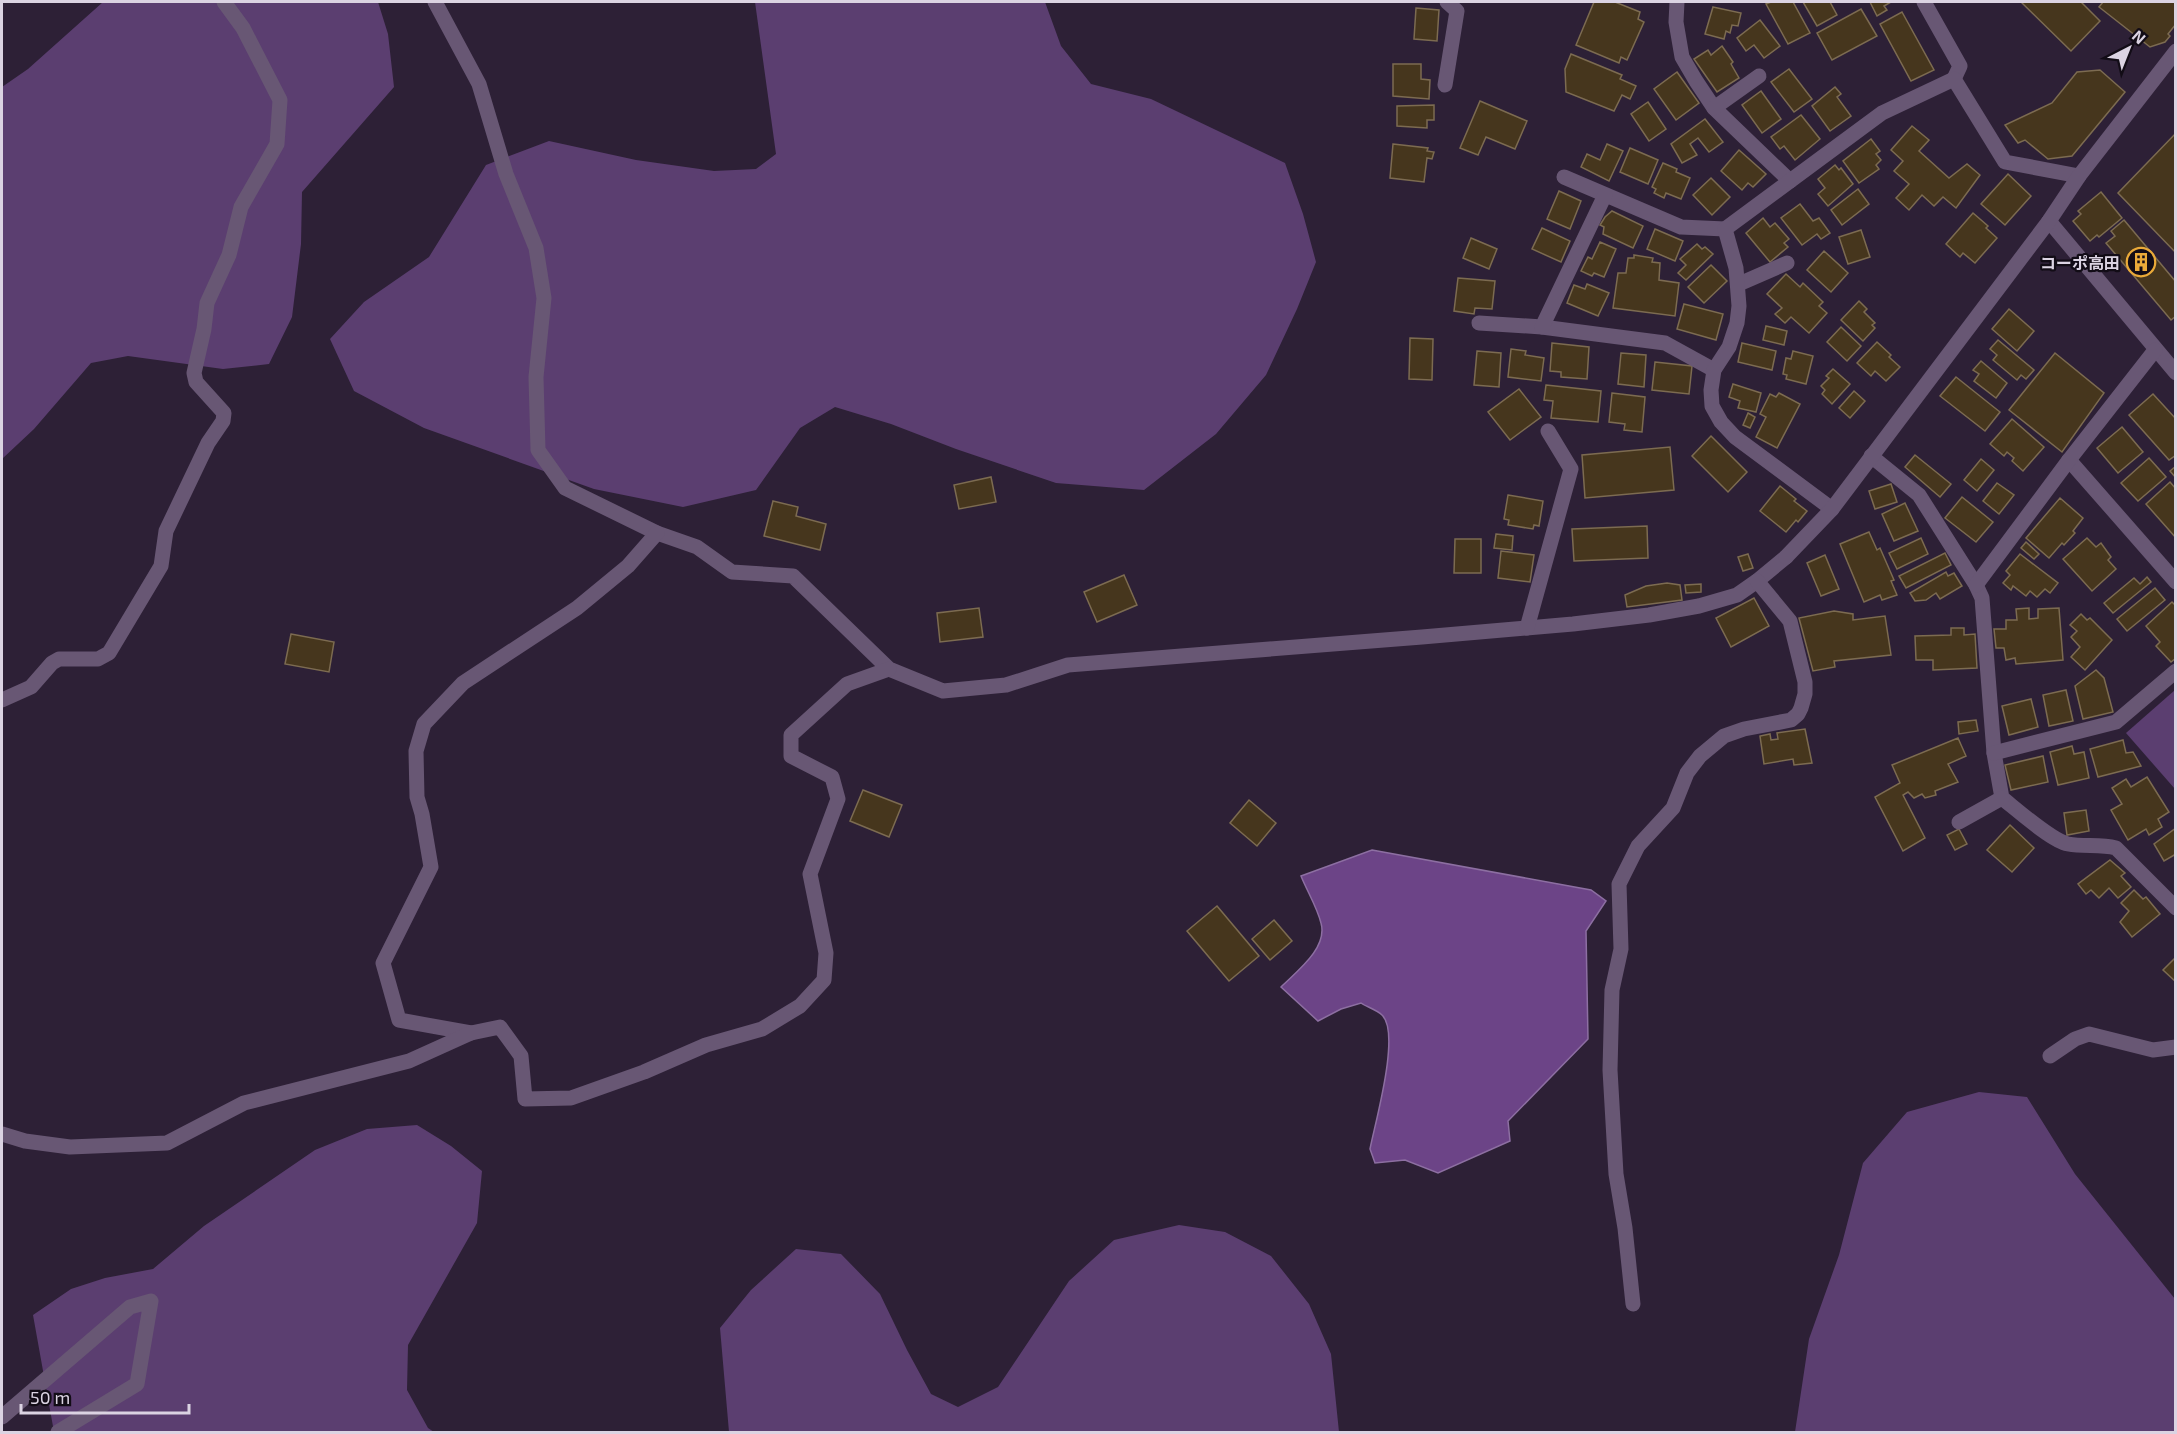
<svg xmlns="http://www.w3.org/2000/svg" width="2177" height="1434" font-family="'Exo 2','Noto Sans JP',sans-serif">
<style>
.green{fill:#5b3e70}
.water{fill:#6c4487;stroke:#8d6fa2;stroke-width:1.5}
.building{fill:#46361d;stroke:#7c6b51;stroke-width:1.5}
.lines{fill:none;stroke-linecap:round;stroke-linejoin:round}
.minor{stroke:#685774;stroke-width:15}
.tertiary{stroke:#685774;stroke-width:15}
.labels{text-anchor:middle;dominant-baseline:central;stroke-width:4.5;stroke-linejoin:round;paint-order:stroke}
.poi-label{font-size:16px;font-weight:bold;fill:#dbd3e2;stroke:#120c16;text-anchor:end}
</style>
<rect width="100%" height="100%" fill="#2d2036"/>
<!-- green -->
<g class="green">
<path d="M103 2H378L388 34 394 87 302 192 301 244 292 317 269 364 223 369 128 356 91 363 34 429 2 459V87L28 69Z"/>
<path d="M755 2H1045L1061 46 1091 84 1151 99 1285 163 1303 214 1316 262 1297 309 1266 375 1216 434 1144 490 1056 483 956 449 891 424 835 407 800 428 756 490 683 507 594 489 424 428 354 391 330 339 364 302 429 257 486 165 549 141 636 160 714 171 756 169 776 154Z"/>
<path d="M2175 690V789L2126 733Z"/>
<path d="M1979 1092 2027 1097 2075 1174 2175 1299V1432H1795L1809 1339 1839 1255 1863 1163 1907 1112Z"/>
<path d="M417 1125 451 1146 482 1171 477 1223 408 1345 407 1390 428 1428 434 1432H54L33 1315 71 1289 105 1278 153 1269 204 1226 315 1150 367 1129Z"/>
<path d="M1179 1225 1225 1232 1271 1256 1309 1304 1331 1354 1339 1432H729L720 1328 751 1290 796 1249 841 1254 880 1294 907 1350 931 1394 958 1407 998 1387 1069 1281 1114 1240Z"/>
</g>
<!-- water -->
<path class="water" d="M1372 850 1591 890 1606 901 1586 931 1588 1039 1508 1121 1510 1141 1438 1173 1405 1160 1375 1163 1370 1149C1375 1123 1401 1033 1382 1015 1377 1010 1367 1007 1361 1003L1341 1009 1318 1021 1281 987C1297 971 1328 948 1321 923 1317 907 1307 891 1301 876Z"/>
<!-- building -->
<g class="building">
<path d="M1594 2H1615L1640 12 1638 19 1644 22 1627 60 1621 57 1619 63 1576 45Z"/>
<path d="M1771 2H1793L1810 33 1788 44 1766 4Z"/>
<path d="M1803 2H1830L1837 15 1817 26Z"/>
<path d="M1870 2H1891L1884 6 1887 10 1877 16Z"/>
<path d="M2024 2H2081L2100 21 2071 51 2022 3Z"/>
<path d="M2103 2H2176V24L2168 34 2170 36 2165 42 2150 47 2099 7Z"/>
<path d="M1713 7 1741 13 1738 26 1732 25 1730 33 1726 31 1724 39 1705 34Z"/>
<path d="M1416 8 1439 10 1437 41 1414 39Z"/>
<path d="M1861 9 1877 36 1832 60 1817 33Z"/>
<path d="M1902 12 1934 70 1911 81 1880 24Z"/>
<path d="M1760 20 1780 46 1764 58 1754 45 1746 51 1737 38Z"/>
<path d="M1722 46 1733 62 1731 64 1739 78 1717 92 1694 59 1708 50 1711 55Z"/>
<path d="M1571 54 1622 75 1620 79 1636 86 1630 99 1622 95 1614 111 1566 92 1565 69Z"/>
<path d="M1393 64H1421V79L1430 80 1429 99 1393 96Z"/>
<path d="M1789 69 1812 99 1794 112 1771 82Z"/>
<path d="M2100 70 2125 92 2072 156 2048 159 2025 140 2018 143 2005 125 2052 103 2077 72Z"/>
<path d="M1677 72 1699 103 1676 120 1654 89Z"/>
<path d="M1835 87 1841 94 1837 97 1851 116 1830 131 1812 106Z"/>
<path d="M1761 91 1781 119 1762 133 1742 105Z"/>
<path d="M1480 101 1527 121 1515 149 1486 137 1478 155 1460 148Z"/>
<path d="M1648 102 1666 129 1649 141 1631 114Z"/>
<path d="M1434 105V120H1427V128L1397 126V106Z"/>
<path d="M1801 115 1820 139 1795 160 1784 146 1780 149 1771 137Z"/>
<path d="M1705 119 1723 142 1709 152 1698 138 1690 144 1697 155 1682 163 1671 144Z"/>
<path d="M1912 126 1929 140 1919 151 1949 178 1967 164 1980 175 1956 208 1943 197 1934 206 1922 195 1909 210 1896 198 1909 184 1894 171 1903 161 1891 150Z"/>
<path d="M2176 133V253L2118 193Z"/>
<path d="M1871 139 1880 151 1876 154 1881 160 1876 165 1879 169 1859 183 1843 161Z"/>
<path d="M1393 144 1428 148 1427 151 1434 152 1432 159 1427 158 1424 182 1390 178Z"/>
<path d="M1607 144 1623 151 1609 181 1581 167 1587 154 1600 160Z"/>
<path d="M1630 148 1658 160 1648 184 1620 172Z"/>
<path d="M1739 150 1766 174 1753 187 1748 183 1742 190 1721 171Z"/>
<path d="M1663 163 1677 169 1676 172 1690 178 1681 199 1666 193 1664 198 1654 193 1656 189 1652 187Z"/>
<path d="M1835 165 1839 170 1841 168 1853 184 1828 206 1818 194 1825 188 1818 179Z"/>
<path d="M2008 174 2031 196 2005 225 1981 204Z"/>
<path d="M1711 178 1730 197 1712 215 1693 195Z"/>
<path d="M1858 189 1869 204 1842 225 1831 210Z"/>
<path d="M1559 191 1581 201 1570 229 1547 219Z"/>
<path d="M2101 192 2122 218 2099 237 2097 235 2090 241 2073 221 2081 214 2078 211Z"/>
<path d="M1800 204 1813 221 1819 218 1830 233 1821 239 1817 234 1802 245 1781 218Z"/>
<path d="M1612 211 1643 226 1633 248 1603 234 1604 227 1600 225 1605 217Z"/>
<path d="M1973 213 1988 226 1986 228 1997 238 1975 263 1963 253 1960 257 1946 244Z"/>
<path d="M1763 218 1770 227 1775 223 1789 239 1784 243 1788 247 1770 262 1746 233Z"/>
<path d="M2124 220 2176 282V316L2171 320 2106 243 2115 236 2111 231Z"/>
<path d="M1542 228 1570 241 1561 262 1532 249Z"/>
<path d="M1655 229 1683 241 1675 261 1647 249Z"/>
<path d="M1861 230 1870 257 1848 264 1839 237Z"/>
<path d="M1471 238 1497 249 1489 269 1463 258Z"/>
<path d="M1600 242 1616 249 1604 277 1594 273 1592 276 1581 271 1588 257 1592 259Z"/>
<path d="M1697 244 1702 249 1705 247 1713 254 1686 280 1678 273 1686 265 1680 259Z"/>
<path d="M1824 251 1848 273 1831 292 1807 270Z"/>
<path d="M1634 255 1653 258 1652 262 1660 263 1659 280 1679 283 1675 316 1613 308 1618 273H1626L1628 258H1634Z"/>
<path d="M1711 265 1727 281 1704 303 1688 287Z"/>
<path d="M1786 274 1800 287 1803 283 1823 302 1819 306 1827 313 1809 333 1791 317 1785 323 1775 314 1782 308 1767 294Z"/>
<path d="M1458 278 1495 281 1492 309 1475 308 1474 314 1454 311Z"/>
<path d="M1587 284 1609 293 1598 316 1567 303 1574 285 1585 289Z"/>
<path d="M1859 301 1867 309 1864 312 1875 323 1872 325 1875 328 1863 341 1841 320Z"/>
<path d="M1684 304 1723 314 1716 340 1677 329Z"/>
<path d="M2009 309 2034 331 2017 351 1992 329Z"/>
<path d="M1766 326 1787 331 1784 345 1763 340Z"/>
<path d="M1841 327 1861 346 1847 361 1827 342Z"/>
<path d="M1410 338 1433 339 1432 380 1409 379Z"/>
<path d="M1998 340 2034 370 2026 379 2021 375 2017 380 1993 360 1997 355 1990 349Z"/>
<path d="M1877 342 1891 355 1889 357 1900 367 1886 381 1875 371 1871 376 1857 363Z"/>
<path d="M1552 343 1589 347 1587 379 1561 377V372L1550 371Z"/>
<path d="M1742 343 1776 351 1772 370 1738 362Z"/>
<path d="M1511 349 1526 351 1525 355 1544 358 1541 381 1508 377Z"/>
<path d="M1477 351 1501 353 1499 387 1474 385Z"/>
<path d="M1793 351 1813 356 1806 384 1786 379 1787 375 1783 374 1786 358 1791 359Z"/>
<path d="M1621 353 1646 355 1644 387 1618 384Z"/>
<path d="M2055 353 2104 393 2062 452 2009 410Z"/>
<path d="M1981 361 2007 383 1996 398 1974 381 1979 374 1973 370Z"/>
<path d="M1655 362 1692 366 1689 394 1652 390Z"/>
<path d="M1833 369 1850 384 1832 404 1822 394 1825 390 1821 386 1829 378 1826 376Z"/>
<path d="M1956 377 2000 412 1985 431 1940 396Z"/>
<path d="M1733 384 1761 393 1756 412 1738 408 1740 401 1729 397Z"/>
<path d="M1546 385 1601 391 1598 422 1551 418 1553 401 1544 400Z"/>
<path d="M1519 389 1541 417 1510 440 1488 412Z"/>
<path d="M1854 391 1865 401 1850 418 1839 408Z"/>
<path d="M1612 393 1645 397 1642 432 1624 430 1625 424 1609 422Z"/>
<path d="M1779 393 1800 404 1777 448 1756 437 1766 417 1760 414 1770 394 1776 397Z"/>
<path d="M2153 394 2176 419V455L2169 460 2129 415Z"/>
<path d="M1748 413 1755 417 1750 428 1743 425Z"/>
<path d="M2012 419 2044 447 2023 471 2012 461 2014 458 2007 452 2004 456 1990 444Z"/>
<path d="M2122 427 2143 452 2118 473 2097 448Z"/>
<path d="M1711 436 1747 472 1728 492 1692 456Z"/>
<path d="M1670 447 1674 490 1585 498 1582 455Z"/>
<path d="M1915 455 1951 484 1940 497 1905 467Z"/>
<path d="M2149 458 2166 477 2138 501 2121 483Z"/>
<path d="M1981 459 1994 470 1977 491 1964 480Z"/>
<path d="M2176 466V478L2170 471Z"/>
<path d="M991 477 996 502 959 509 954 485Z"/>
<path d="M2170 482 2176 489V538L2146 504Z"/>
<path d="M1997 483 2014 495 1999 514 1983 501Z"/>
<path d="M1891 484 1897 502 1875 509 1869 491Z"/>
<path d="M1780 486 1796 499 1794 501 1807 511 1798 522 1796 520 1786 532 1760 511Z"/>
<path d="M1508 495 1543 501 1539 526 1534 525 1533 529 1508 525 1509 520 1504 519Z"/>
<path d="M1962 497 1993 522 1976 542 1945 518Z"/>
<path d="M2060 498 2083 518 2073 531 2075 533 2064 545 2062 543 2049 558 2026 538Z"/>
<path d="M773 501 798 507 796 516 826 524 820 550 764 536Z"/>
<path d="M1905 503 1918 531 1894 541 1882 514Z"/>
<path d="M1647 526 1648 558 1574 561 1572 529Z"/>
<path d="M1869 532 1877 550 1880 548 1894 580 1891 581 1897 595 1882 600 1880 595 1864 602 1840 544Z"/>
<path d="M1496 534 1513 536 1512 550 1494 548Z"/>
<path d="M1921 538 1928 554 1897 569 1889 553Z"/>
<path d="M2087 538 2096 547 2101 543 2111 557 2108 560 2116 569 2092 591 2063 559Z"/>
<path d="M1455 539H1481V573H1454Z"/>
<path d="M2026 542 2039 554 2034 559 2021 548Z"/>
<path d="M1501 551 1534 555 1530 582 1498 578Z"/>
<path d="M1945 553 1951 565 1906 588 1899 576Z"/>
<path d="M1748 554 1753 568 1743 571 1738 557Z"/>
<path d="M2020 554 2058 583 2050 593 2045 589 2037 597 2030 591 2026 596 2013 586 2011 590 2003 583 2010 575 2006 571Z"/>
<path d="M1825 555 1839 589 1821 596 1807 563Z"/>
<path d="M1946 572 1948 576 1954 573 1962 586 1940 599 1936 593 1926 600 1915 601 1910 593Z"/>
<path d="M1124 575 1137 605 1097 622 1084 592Z"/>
<path d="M2147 577 2151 582 2113 613 2104 603 2134 578 2140 584Z"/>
<path d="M1667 583 1680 585 1682 600 1627 607 1625 595 1646 586Z"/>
<path d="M1701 584V592L1686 593 1685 585Z"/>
<path d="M2155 588 2165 600 2127 631 2117 619Z"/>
<path d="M1754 598 1769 626 1731 647 1716 618Z"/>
<path d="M2172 602 2176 606V658L2171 662 2156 646 2160 642 2146 626Z"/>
<path d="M979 608 983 637 940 642 937 613Z"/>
<path d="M2029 608V619L2038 618V609L2059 608 2063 660 2016 664 2015 658 2006 660 2004 648H1996L1994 629H2006V620H2017L2016 609Z"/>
<path d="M1834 611 1853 614V620L1885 616 1891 655 1834 661 1835 667 1813 671 1799 618Z"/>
<path d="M2081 614 2087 620 2090 618 2112 640 2085 670 2071 657 2080 647 2071 637 2077 631 2070 625Z"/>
<path d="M1951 628H1964V635L1975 634 1977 668 1933 670V660H1916L1915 636 1951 635Z"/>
<path d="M291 634 334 642 329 672 285 664Z"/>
<path d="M2096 670 2104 678 2113 712 2083 719 2075 686Z"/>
<path d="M2066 690 2073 721 2049 726 2043 695Z"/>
<path d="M2031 699 2038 727 2009 735 2002 706Z"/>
<path d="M1976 720 1978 731 1959 734 1958 722Z"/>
<path d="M1805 729 1812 763 1794 765 1793 759 1764 764 1760 736 1770 734 1771 740 1778 739 1777 733Z"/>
<path d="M1958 738 1966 756 1948 764 1958 782 1935 791 1936 795 1925 798 1922 794 1914 798 1908 792 1903 795 1925 838 1903 851 1875 797 1900 783 1892 765Z"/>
<path d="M2123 740 2126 753 2133 752 2141 766 2098 777 2090 749Z"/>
<path d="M2072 746 2074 754 2084 752 2089 778 2058 785 2050 752Z"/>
<path d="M2043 756 2048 782 2011 790 2005 765Z"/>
<path d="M2147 777 2169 812 2158 819 2162 827 2149 835 2146 829 2128 840 2111 810 2122 804 2112 788 2126 779 2131 787Z"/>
<path d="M863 790 902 805 889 837 850 821Z"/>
<path d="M1249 800 1276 823 1257 846 1230 823Z"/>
<path d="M2086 810 2089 831 2067 835 2064 813Z"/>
<path d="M2010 825 2034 848 2012 872 1987 850Z"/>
<path d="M2176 828V854L2164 861 2154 844Z"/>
<path d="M1959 829 1967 844 1955 850 1947 835Z"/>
<path d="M2110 860 2125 873 2121 876 2131 887 2118 898 2109 888 2099 898 2091 890 2086 894 2078 884Z"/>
<path d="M2134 890 2143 899 2146 897 2160 914 2132 937 2120 922 2129 911 2121 903Z"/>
<path d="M1217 906 1259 956 1229 981 1187 931Z"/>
<path d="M1274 920 1292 941 1270 960 1252 939Z"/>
<path d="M2176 957V982L2163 970Z"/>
</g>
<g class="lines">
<!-- minor -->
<g class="minor">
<path d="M435 2 479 84 506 174 536 248 544 298 536 377 538 450 565 488 657 533 697 547 732 572 793 576 889 669 943 691 1006 685 1068 665 1422 637 1573 624 1649 615 1699 606 1737 595 1757 581 1786 557"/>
<path d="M1677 2 1676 22 1682 57 1696 81 1714 108 1790 181"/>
<path d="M1924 2 1960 66 1954 79"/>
<path d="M1445 85 1457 11 1447 2"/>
<path d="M1714 108 1759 76"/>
<path d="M1564 177 1681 227 1725 229"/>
<path d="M2049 221 2176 373"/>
<path d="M1739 284 1787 263"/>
<path d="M1479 323 1542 327 1665 343 1714 370"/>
<path d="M1542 327 1605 195"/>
<path d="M1871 456 1919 495 1976 585 1982 598 1994 753 2002 798C2016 809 2052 841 2068 844 2084 847 2100 844 2116 848L2176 908"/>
<path d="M2069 460 2176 582"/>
<path d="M1832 509 1735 437 1721 422 1712 406 1711 390 1714 370 1729 347 1737 323 1739 306 1736 268 1725 229 1882 113 1954 79 2005 162 2079 176"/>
<path d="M1976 585 2069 460 2155 350"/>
<path d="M1527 628 1571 469 1548 431"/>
<path d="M2 700 31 687 52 663 59 659H98L109 653 161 566 166 531 208 443 223 421 224 413 196 382 194 373 204 329 207 303 229 255 241 207 277 144 280 100 243 28 224 2"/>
<path d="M1994 753 2116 722 2176 671"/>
<path d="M1959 822 2002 798"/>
<path d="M471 1033 399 1020 383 963 431 867 422 814 417 797 416 751 424 724 463 683 577 608 628 566 657 533"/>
<path d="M2050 1056 2075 1039 2089 1034 2153 1050 2176 1047"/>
<path d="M2 1134 25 1141 70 1147 167 1143 244 1103 409 1061 471 1033 500 1027 521 1056 525 1099 571 1098 644 1072 706 1045 762 1029 800 1006 824 980 826 953 810 874 838 799 832 777 791 756V735L847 684 889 669"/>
<path d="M1633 1304 1625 1228 1616 1174 1610 1070 1612 990 1621 949 1619 884 1638 846 1673 808 1687 773 1700 756 1724 736 1744 729 1791 720 1798 714 1801 708 1805 694V682L1790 621 1757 581"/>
<path d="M2 1417 130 1307 151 1301 137 1384 58 1432"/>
</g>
<!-- tertiary -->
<path class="tertiary" d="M1786 557 1832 509 2049 221 2079 176 2176 51"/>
</g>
<!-- icons -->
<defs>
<g id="building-ring" transform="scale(1.5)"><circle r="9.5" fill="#120c16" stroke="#eaaa39" stroke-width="1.5"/><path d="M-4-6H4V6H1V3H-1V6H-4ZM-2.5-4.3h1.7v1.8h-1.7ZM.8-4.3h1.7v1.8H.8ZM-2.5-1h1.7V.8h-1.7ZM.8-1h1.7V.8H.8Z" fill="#eaaa39"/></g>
</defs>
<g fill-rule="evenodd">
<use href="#building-ring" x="2141" y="262"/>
</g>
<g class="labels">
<!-- poi labels -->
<g class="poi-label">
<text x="2120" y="262">コーポ高田</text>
</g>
</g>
<!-- border -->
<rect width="2177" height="1434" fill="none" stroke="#dbd3e2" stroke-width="6"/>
<!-- north arrow -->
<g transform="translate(2129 48) rotate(42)" stroke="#120c16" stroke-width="4.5" paint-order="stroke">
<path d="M0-4.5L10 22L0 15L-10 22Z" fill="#dbd3e2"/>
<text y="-9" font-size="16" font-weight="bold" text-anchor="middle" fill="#dbd3e2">N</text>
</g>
<!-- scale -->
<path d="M21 1404v9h168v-9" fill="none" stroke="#dbd3e2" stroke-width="3"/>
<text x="30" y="1404" font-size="18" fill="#dbd3e2" stroke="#120c16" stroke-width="4.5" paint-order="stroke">50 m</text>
</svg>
